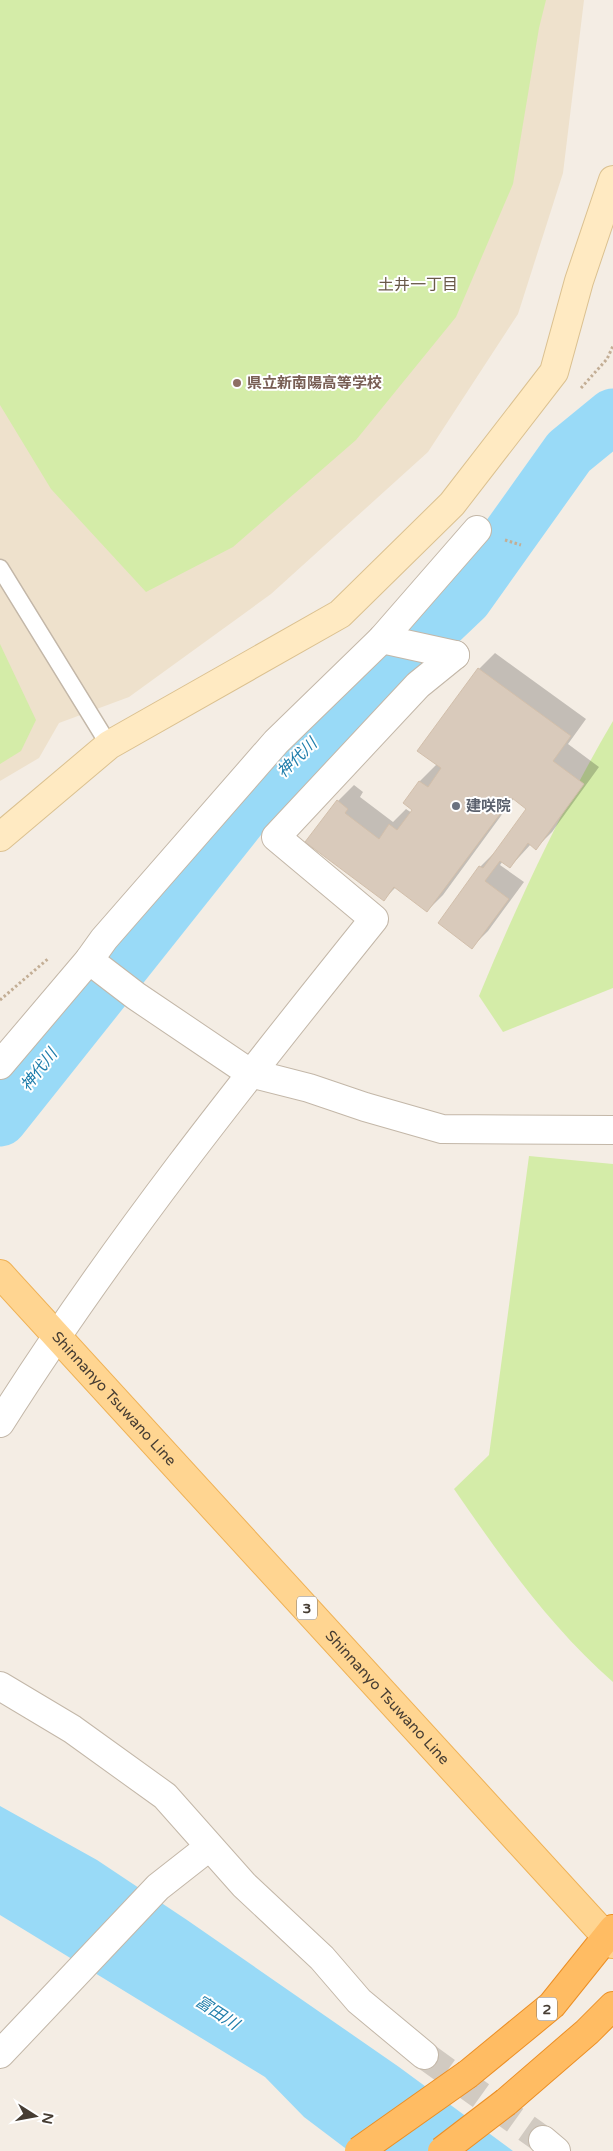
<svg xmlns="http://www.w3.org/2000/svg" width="613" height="2151" font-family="'Varela Round','Noto Sans JP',sans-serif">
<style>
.education{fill:#eee1cc}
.green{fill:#d4eca8}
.water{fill:#99daf7}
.shadow{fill:#0003}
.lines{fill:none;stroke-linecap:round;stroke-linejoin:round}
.river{stroke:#99daf7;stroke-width:55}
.building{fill:#d9cabb;stroke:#d2bfab}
.street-tunnel{stroke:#d1cac1;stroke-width:28;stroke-dasharray:28 14;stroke-linecap:butt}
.lane-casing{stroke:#c3b7a8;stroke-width:19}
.street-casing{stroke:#c3b7a8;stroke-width:30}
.secondary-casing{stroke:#dbc190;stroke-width:30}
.primary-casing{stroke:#efb256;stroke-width:30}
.highway-casing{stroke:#ec8f25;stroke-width:30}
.path{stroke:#c3ae95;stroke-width:3;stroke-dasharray:2.5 2.5;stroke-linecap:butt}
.lane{stroke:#fff;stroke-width:16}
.street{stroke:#fff;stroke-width:28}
.secondary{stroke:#ffeac2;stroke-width:28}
.primary{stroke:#ffd591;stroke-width:28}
.highway{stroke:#ffbc63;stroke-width:28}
.highway-bridge-casing{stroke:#ec8f25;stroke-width:30;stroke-linecap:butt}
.highway-bridge{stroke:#ffbc63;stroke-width:28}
.education-dot{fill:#8d6e63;stroke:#fff;stroke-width:2}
.worship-dot{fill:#6b7280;stroke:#fff;stroke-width:2}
.labels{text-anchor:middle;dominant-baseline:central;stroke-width:4;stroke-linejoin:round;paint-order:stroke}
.shield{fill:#fff;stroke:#7e7770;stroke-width:1}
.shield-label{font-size:14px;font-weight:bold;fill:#463d33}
.education-label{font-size:15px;font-weight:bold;fill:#785e54;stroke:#fff;text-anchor:start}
.worship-label{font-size:15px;font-weight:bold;fill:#5b616d;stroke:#fff;text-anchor:start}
.street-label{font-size:15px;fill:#463d33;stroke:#fff}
.neighbourhood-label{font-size:16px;fill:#6a5a49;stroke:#fff}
.water-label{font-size:16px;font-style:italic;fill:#207eab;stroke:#fff}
</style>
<rect width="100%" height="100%" fill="#f4ede4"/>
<!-- education -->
<path class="education" d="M0 0H584L563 173 518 314 428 452 271 594 129 697 59 723 39 758 0 781Z"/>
<!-- green -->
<g class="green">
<path d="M0 0H546L539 28 513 184 456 317 356 440 233 547 146 592 51 489 0 405Z"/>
<path d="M0 644 36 720 21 751 0 764Z"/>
<path d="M613 721V988L503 1032 479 996C518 902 562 808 613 721Z"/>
<path d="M529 1156 613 1164V1682C550 1627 501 1557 454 1489L489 1455Z"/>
</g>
<!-- water -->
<path class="water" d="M0 1806 97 1860 187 1920 399 2067 513 2151H349L304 2117 265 2077 0 1915Z"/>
<!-- shadow -->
<path class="shadow" d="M495 653 586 719 568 744 599 767 552 832 536 848 531 844 510 867 503 861 500 865 524 882 488 931 472 947 480 867 496 851 528 809 514 798 443 895 427 911 396 887 384 899 338 801 354 785 363 792 360 797 393 822 406 809 412 813 414 809 404 803 420 781 437 764 479 669Z"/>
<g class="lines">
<!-- river -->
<path class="river" d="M0 1119 256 797 465 598 569 452 613 416"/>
</g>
<!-- building -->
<path class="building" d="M478 668 571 736 553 761 584 784 536 850 528 843 510 868 500 861 485 881 509 899 472 949 438 923 479 866 483 868 526 809 512 798 427 912 394 887 384 901 305 842 337 800 348 809 345 813 379 839 389 824 397 830 412 810 403 803 419 781 428 787 441 768 417 751Z"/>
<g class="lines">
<!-- street-tunnel -->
<path class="street-tunnel" d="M424 2055 543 2140"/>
<!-- lane casing -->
<g class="lane-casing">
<path id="lane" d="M0 568 109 745"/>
</g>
<!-- street casing -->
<g class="street-casing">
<g id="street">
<path d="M382 639 455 655"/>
<path d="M89 960 136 996 250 1073 309 1088 365 1107 442 1129 613 1130"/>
<path d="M0 1065 89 960 104 939 276 742 382 639 477 530"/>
<path d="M0 1423C112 1246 243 1082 374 919L276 837 418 685 455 655"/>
<path d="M0 1686 72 1729 165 1796 244 1885 322 1958 359 2001 424 2055"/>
<path d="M0 2054 158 1887 209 1847"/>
<path d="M543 2140 556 2151"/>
</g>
</g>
<!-- secondary casing -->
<g class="secondary-casing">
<path id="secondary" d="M0 837 109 745 340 614 452 504 554 372 579 281 613 180"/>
</g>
<!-- primary casing -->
<g class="primary-casing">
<g id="primary">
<path id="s1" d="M0 1274 613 1944"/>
</g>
</g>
<!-- highway casing -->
<g class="highway-casing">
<g id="highway">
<path d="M468 2074 552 2005 613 1929"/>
<path d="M506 2102 587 2032 613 2006"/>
</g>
</g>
<!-- path -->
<g class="path">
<path d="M581 388 607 359 613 346"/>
<path d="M505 540 521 545"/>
<path d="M0 1000 49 958"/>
</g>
<!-- lane -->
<use href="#lane" class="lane"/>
<!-- street -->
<use href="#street" class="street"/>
<!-- secondary -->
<use href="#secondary" class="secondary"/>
<!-- primary -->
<use href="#primary" class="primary"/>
<!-- highway -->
<use href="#highway" class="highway"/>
<!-- highway-bridge casing -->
<g class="highway-bridge-casing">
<g id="highway-bridge">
<path d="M359 2151 468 2074"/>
<path d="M442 2151 506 2102"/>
</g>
</g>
<!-- highway-bridge -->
<use href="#highway-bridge" class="highway-bridge"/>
</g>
<!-- markers -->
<circle class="education-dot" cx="237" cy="383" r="5"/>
<circle class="worship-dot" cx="456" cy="806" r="5"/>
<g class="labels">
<!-- shield labels -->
<g class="shield">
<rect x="297" y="1596.5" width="20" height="23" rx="4"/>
<rect x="537" y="1997.5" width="20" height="23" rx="4"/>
</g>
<g class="shield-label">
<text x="307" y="1608">3</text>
<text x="547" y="2009">2</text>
</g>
<!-- education labels -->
<g class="education-label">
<text x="247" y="383">県立新南陽高等学校</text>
</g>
<!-- worship labels -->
<g class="worship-label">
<text x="466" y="806">建咲院</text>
</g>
<!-- street labels -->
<g class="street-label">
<text stroke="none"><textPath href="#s1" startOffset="169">Shinnanyo Tsuwano Line</textPath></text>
<text stroke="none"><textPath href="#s1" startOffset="574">Shinnanyo Tsuwano Line</textPath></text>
</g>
<!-- neighbourhood labels -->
<g class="neighbourhood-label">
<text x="418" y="285">土井一丁目</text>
</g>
<!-- water labels -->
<g class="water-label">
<text transform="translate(297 758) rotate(-44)">神代川</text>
<text transform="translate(39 1070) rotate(-52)">神代川</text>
<text transform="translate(217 2013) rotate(33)">富田川</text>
</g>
</g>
<!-- north arrow -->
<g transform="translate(35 2116) rotate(101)" stroke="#ffffff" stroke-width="4" paint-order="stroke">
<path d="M0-4L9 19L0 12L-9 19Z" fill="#463d33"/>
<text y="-8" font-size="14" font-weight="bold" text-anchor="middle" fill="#463d33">N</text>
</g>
</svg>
